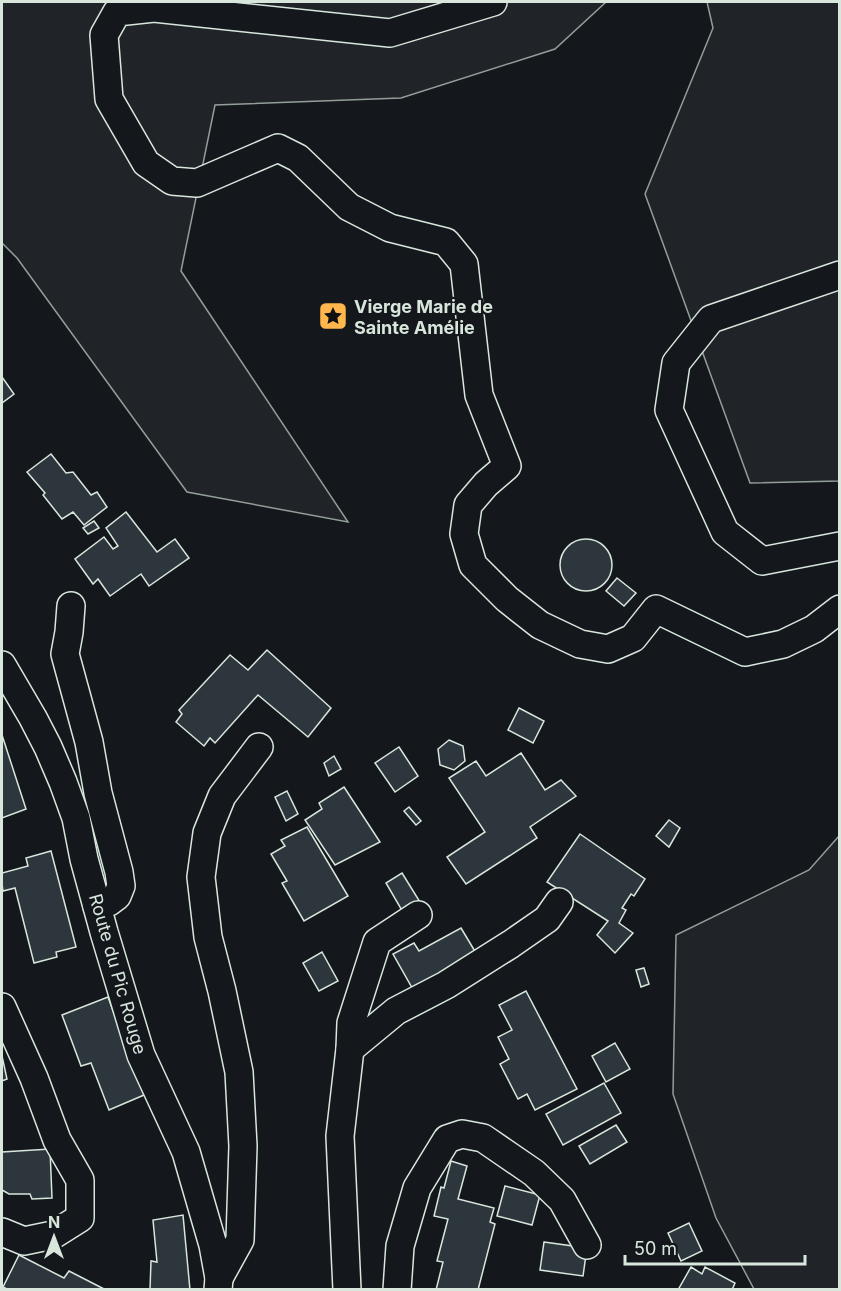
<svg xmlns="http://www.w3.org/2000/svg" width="841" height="1291" font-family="Inter,sans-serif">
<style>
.green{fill:#202428;stroke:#939e99;stroke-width:1.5}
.building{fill:#2c363c;stroke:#d8e6dc;stroke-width:1.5}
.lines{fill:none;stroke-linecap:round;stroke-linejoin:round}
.minor-casing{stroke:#d8e6dc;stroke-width:30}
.minor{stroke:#14181c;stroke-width:27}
.labels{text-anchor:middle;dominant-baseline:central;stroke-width:4.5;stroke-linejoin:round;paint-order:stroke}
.poi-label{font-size:18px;font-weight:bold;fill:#d8e6dc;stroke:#14181c;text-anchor:start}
.street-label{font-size:18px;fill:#d8e6dc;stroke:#14181c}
</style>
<rect width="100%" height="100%" fill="#14181c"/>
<!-- green -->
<g class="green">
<path d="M2 2H606L555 49 401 98 215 105 181 271 348 522 187 492 17 258 2 243Z"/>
<path d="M707 2H839V481L750 483 645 194 713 28Z"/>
<path d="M839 836V1289H754L716 1218 673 1094 676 935 809 870Z"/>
</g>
<!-- building -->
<g class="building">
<path d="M2 377 14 394 2 403Z"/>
<path d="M51 454 66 473 73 472 91 495 97 492 107 507 84 525 73 512 62 519 43 495 45 493 27 472Z"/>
<path d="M126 512 157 552 175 539 189 558 149 586 141 574 110 596 98 579 93 584 75 559 104 537 113 549 118 546 106 528Z"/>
<path d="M94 521 99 528 88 534 83 528Z"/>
<circle cx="586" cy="565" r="26"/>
<path d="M617 578 636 593 624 606 606 591Z"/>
<path d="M267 650 331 708 308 737 258 695 215 743 210 738 204 746 176 722 182 714 179 710 230 655 248 670Z"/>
<path d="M519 708 544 721 533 743 508 730Z"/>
<path d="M2 735 26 809 2 818Z"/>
<path d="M449 740 463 746 465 761 454 770 440 765 438 749Z"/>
<path d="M399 747 418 776 395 792 375 763Z"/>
<path d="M521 753 545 790 561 780 576 796 530 827 537 838 466 884 447 857 485 832 449 778 476 761 486 776Z"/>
<path d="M334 756 341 769 329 776 324 763Z"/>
<path d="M344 787 380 842 335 865 305 820 322 809 319 803Z"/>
<path d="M287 791 298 814 286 821 275 797Z"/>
<path d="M409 807 421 821 416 825 404 811Z"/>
<path d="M669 820 680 828 669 847 656 836Z"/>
<path d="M307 827 348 896 304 921 282 883 287 881 271 854 285 846 281 840Z"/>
<path d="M580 834 645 879 634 896 631 894 622 908 626 910 619 923 633 933 615 953 597 935 608 921 547 882Z"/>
<path d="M51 851 76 947 56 952 57 957 34 963 15 888 3 891 2 884V873L28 866 26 858Z"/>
<path d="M402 873 420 902 404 914 386 883Z"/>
<path d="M461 928 479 958 415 993 393 954 414 943 419 951Z"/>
<path d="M322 952 338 981 319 991 303 963Z"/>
<path d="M644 968 649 984 641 987 636 970Z"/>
<path d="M526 991 577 1089 535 1110 527 1094 518 1099 500 1064 509 1059 498 1037 512 1030 499 1005Z"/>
<path d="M108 997 144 1095 109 1110 91 1063 81 1066 62 1015Z"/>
<path d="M615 1043 630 1069 606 1082 592 1056Z"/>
<path d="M2 1056 7 1079 2 1081Z"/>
<path d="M604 1083 621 1113 563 1145 546 1114Z"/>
<path d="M616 1125 627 1142 590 1164 579 1146Z"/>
<path d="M50 1149 52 1198 32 1199 30 1194H9L2 1190V1152Z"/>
<path d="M451 1161 467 1166 458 1199 494 1208 490 1222 495 1224 478 1290H436L443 1262 437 1261 448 1219 434 1216 441 1187 444 1188Z"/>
<path d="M505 1186 540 1195 532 1225 497 1216Z"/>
<path d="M183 1215 190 1290H150L151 1261 157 1262 153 1220Z"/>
<path d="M689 1223 702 1251 681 1261 668 1233Z"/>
<path d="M544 1242 587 1248 583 1276 540 1270Z"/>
<path d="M19 1255 64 1278 69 1271 106 1290H9L3 1287Z"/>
<path d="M691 1267 702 1274 705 1267 735 1283 732 1290H678Z"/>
</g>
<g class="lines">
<!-- minor casing -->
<g class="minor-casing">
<g id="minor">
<path d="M493 2 390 33 154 8 117 12 104 35 109 99 146 163 172 181 197 183 278 148 298 158 349 207 390 228 446 242 464 264 479 395 507 466 486 484 468 505 464 534 473 565 507 599 540 625 580 644 608 649 633 638 656 609 745 652 783 644 814 629 840 609"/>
<path d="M840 275 711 319 676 363 669 410 725 532 762 561 840 546"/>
<path d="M71 606 69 632 65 654 89 742 98 793 119 872 121 886 117 896 109 902 97 906"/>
<path d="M2 665 33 718 48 747 63 782 76 818 84 859 104 932 141 1055 186 1152 213 1245 219 1278 218 1290"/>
<path d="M2 1007 34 1078 57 1140 80 1180V1218L53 1235 24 1241 2 1232"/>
<path d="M350 1049 396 1011 446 985 511 944 547 919 559 902"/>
<path d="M219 1278 240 1240 243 1146 239 1072 222 991 208 937 201 877 207 833 222 796 259 747"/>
<path d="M347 1290 340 1136 350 1049 351 1023 377 942 418 915"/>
<path d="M397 1290 400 1246 417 1188 447 1139 462 1134 483 1138 534 1173 562 1200 587 1245"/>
</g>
</g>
<!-- minor -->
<use href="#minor" class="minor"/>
</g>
<!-- icons -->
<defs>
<g id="sight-square" transform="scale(1.5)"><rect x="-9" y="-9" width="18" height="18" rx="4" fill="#ffb74d" stroke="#14181c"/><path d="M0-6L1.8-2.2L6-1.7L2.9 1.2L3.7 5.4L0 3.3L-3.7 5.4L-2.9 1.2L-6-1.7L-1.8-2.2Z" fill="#111"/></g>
</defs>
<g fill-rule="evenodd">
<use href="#sight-square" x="333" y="316"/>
</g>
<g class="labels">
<!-- poi labels -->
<g class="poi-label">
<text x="354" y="306">Vierge Marie de<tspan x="354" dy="21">Sainte Amélie</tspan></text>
</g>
<!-- street labels -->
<g class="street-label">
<text transform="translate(118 974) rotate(74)">Route du Pic Rouge</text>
</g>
</g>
<!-- border -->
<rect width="841" height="1291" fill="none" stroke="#d8e6dc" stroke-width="6"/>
<!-- north arrow -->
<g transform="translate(54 1237)" stroke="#14181c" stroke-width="4.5" paint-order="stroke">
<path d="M0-4.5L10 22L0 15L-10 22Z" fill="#d8e6dc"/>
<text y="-9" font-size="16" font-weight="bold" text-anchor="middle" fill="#d8e6dc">N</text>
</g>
<!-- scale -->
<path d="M625 1255v9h180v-9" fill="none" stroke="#d8e6dc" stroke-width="3"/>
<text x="634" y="1255" font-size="18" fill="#d8e6dc" stroke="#14181c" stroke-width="4.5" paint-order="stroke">50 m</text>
</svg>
